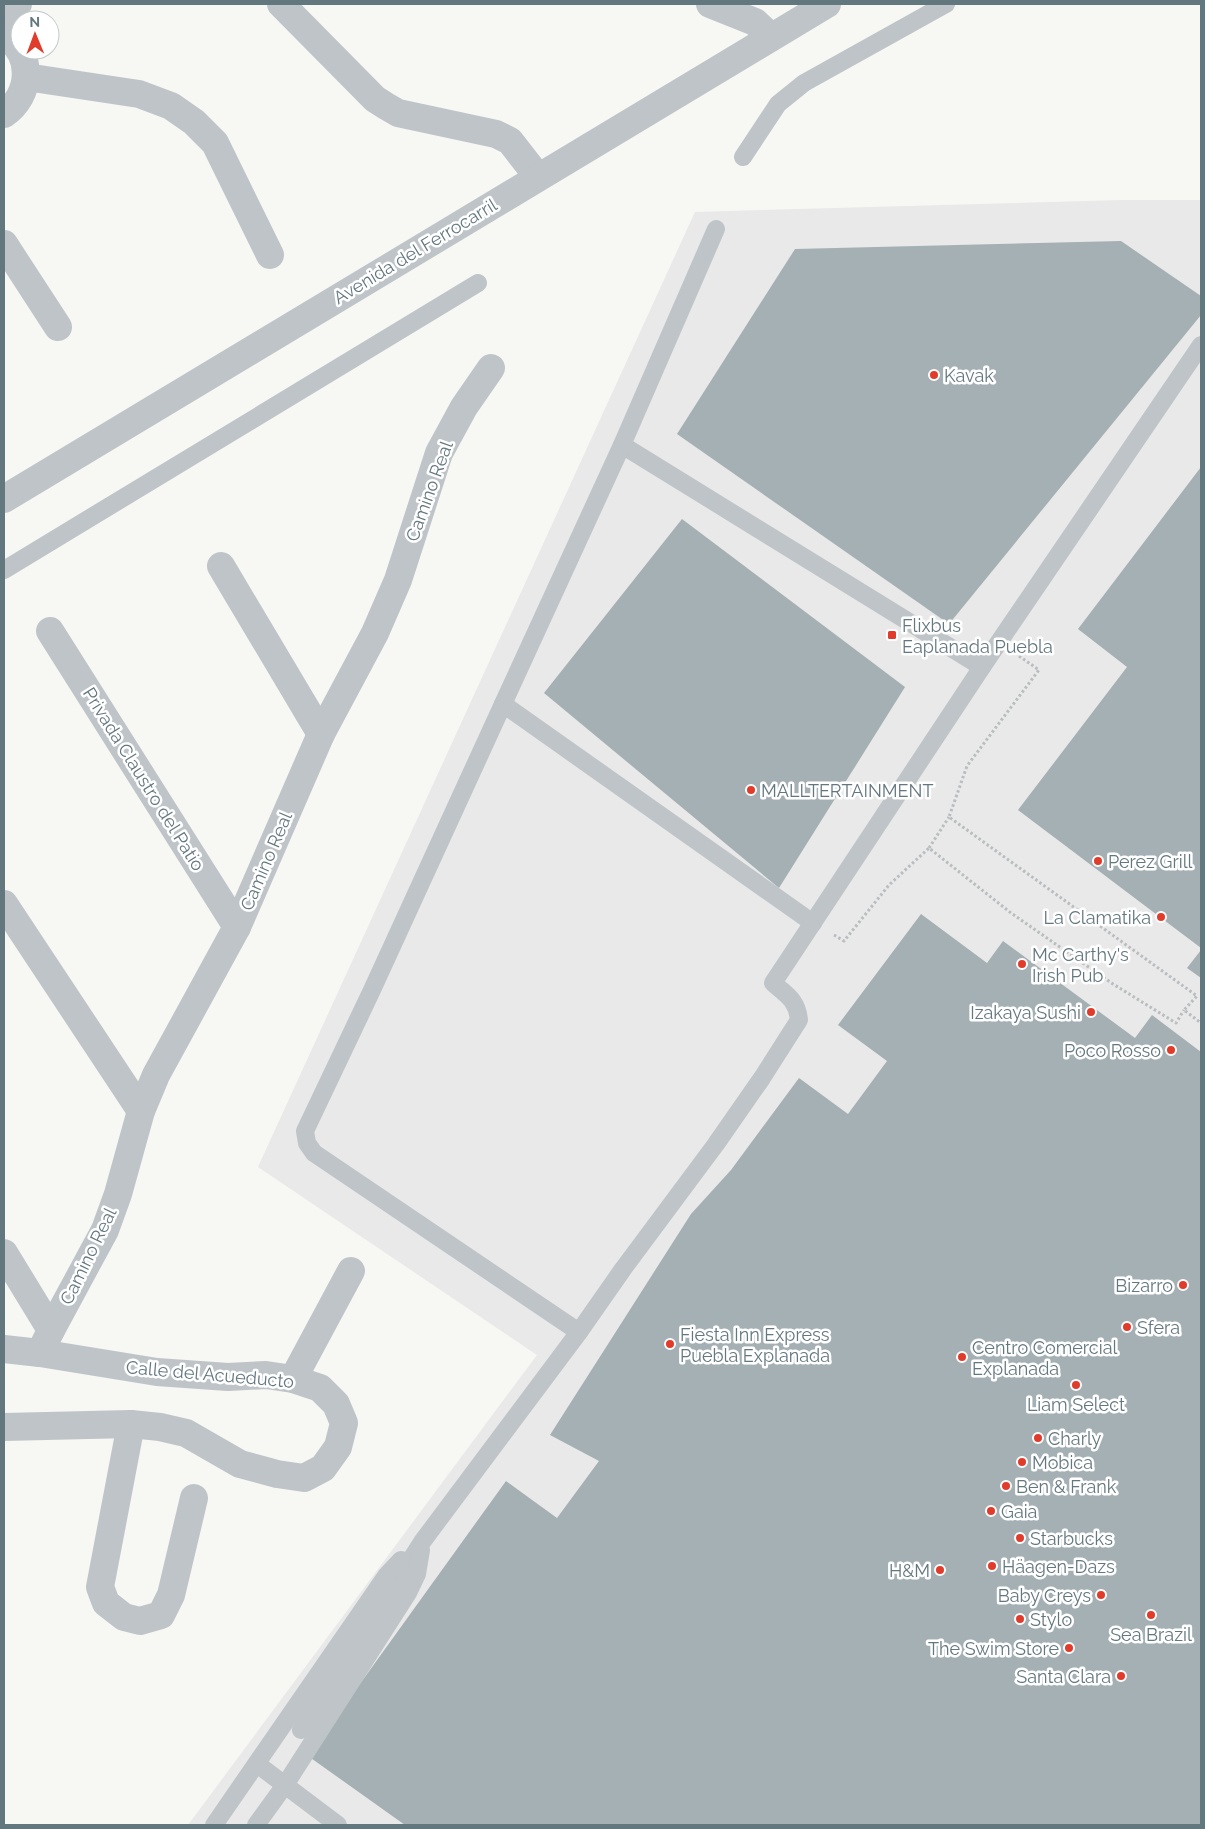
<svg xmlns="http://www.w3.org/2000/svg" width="1205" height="1829" font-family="Raleway,sans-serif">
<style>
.built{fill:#e8e9e8}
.building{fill:#a5b0b4}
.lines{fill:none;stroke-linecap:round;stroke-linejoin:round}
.path{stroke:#b9bdbf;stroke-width:3;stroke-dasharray:2.5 2.5;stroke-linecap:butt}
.service{stroke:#bec4c7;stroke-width:18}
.minor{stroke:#bec4c7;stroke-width:28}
.poi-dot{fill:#e03b2b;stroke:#fff;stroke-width:2}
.labels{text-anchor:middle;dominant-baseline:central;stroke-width:5;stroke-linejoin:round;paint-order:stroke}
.street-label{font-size:18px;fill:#63777f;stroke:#fff}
.poi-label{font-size:18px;fill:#63777f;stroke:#fff;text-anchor:start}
</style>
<rect width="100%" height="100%" fill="#f7f7f4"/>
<!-- built -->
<path class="built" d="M1123 200H1201V1825H188L537 1355 258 1167 695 212Z"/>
<!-- building -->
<g class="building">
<path d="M1121 241 1201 296V315L949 624 677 434 795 249Z"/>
<path d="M1201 467V948L1018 810 1127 667 1078 629Z"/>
<path d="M682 519 905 687 779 888 544 693Z"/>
<path d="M921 914 987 963 1003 941 1135 1038 1152 1015 1201 1052V1825H405L308 1756 506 1481 557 1518 599 1461 550 1435 691 1214 731 1170 799 1078 848 1114 887 1061 838 1025Z"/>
<path d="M1201 950V978L1187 968Z"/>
</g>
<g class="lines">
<!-- path -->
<g class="path">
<path d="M1019 656 1039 670 967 766 949 817 1197 996 1184 1010 1201 1023"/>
<path d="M929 848 949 817"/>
<path d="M834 935 844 941 889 885 929 848 1011 913 1113 984 1176 1023 1184 1010"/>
</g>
<!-- service -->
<g class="service">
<path d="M743 157 778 104 804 83 946 4"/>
<path d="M622 445 982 667"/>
<path d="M4 570 478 283"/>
<path d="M503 704 622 445 716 229"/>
<path d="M579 1332 314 1153 307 1143 305 1131 372 990 503 704 813 923"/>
<path d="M301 1730 422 1542 579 1332 623 1269 716 1144 762 1078 799 1020C797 1000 787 995 773 983L982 667 1201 345"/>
<path d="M257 1764 338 1825"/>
<path d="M214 1825 386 1576 401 1560"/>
<path d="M256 1825 285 1785 408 1593 417 1574 421 1550"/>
</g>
<!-- minor -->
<g class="minor">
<path d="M281 4 375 99 386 106 398 113 496 134 510 141 538 177"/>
<path d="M710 4 755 22 771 37"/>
<path d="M4 19 18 4"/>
<path d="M4 36C35 54 31 96 4 114"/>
<path d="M26 77 139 94 171 106 194 122 215 143 270 255"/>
<path d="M4 244 58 327"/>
<path d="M4 499 827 4"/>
<path d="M221 566 321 734"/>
<path d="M50 631 237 927"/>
<path d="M4 904 141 1111"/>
<path d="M4 1253 51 1330"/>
<path d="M4 1349 40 1353 157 1372 228 1377 266 1375 293 1379 320 1388 336 1404 344 1423 338 1447 323 1468 304 1478 277 1474 240 1464 186 1433 160 1427 131 1424 4 1427"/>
<path d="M40 1353 51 1330 105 1230 118 1194 141 1111 156 1075 237 927 321 734 375 633 398 580 439 453 464 407 491 368"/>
<path d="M293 1379 351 1271"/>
<path d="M131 1424 100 1587 106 1603 124 1617 140 1621 161 1615 171 1595 194 1498"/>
</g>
</g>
<!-- markers -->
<g class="poi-dot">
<circle cx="934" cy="375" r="5"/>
<rect x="887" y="630" width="10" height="10" rx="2.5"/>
<circle cx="751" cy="790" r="5"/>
<circle cx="1098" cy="861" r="5"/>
<circle cx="1161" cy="917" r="5"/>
<circle cx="1022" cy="964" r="5"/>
<circle cx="1091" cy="1012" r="5"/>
<circle cx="1171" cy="1050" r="5"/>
<circle cx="1183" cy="1285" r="5"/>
<circle cx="1127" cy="1327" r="5"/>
<circle cx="670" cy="1344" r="5"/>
<circle cx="962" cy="1357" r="5"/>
<circle cx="1076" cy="1385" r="5"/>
<circle cx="1038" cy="1438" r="5"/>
<circle cx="1022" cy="1462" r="5"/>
<circle cx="1006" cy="1486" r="5"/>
<circle cx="991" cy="1511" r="5"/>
<circle cx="1020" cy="1538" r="5"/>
<circle cx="992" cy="1566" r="5"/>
<circle cx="940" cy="1570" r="5"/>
<circle cx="1101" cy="1595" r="5"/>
<circle cx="1151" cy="1615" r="5"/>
<circle cx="1020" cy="1619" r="5"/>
<circle cx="1069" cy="1648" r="5"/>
<circle cx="1121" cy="1676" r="5"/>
</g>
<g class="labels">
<!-- street labels -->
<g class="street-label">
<text transform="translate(415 251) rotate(-31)">Avenida del Ferrocarril</text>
<text transform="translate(429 491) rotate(-70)">Camino Real</text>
<text transform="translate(144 779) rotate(58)">Privada Claustro del Patio</text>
<text transform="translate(266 861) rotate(-67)">Camino Real</text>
<text transform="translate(88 1256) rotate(-64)">Camino Real</text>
<text transform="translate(210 1374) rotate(5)">Calle del Acueducto</text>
</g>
<!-- poi labels -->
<g class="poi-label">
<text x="944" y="375">Kavak</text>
<text x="902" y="625">Flixbus<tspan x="902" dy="21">Eaplanada Puebla</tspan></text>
<text x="761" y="790">MALLTERTAINMENT</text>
<text x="1108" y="861">Perez Grill</text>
<text x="1151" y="917" text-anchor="end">La Clamatika</text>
<text x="1032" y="954">Mc Carthy's<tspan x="1032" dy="21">Irish Pub</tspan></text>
<text x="1081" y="1012" text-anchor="end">Izakaya Sushi</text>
<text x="1161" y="1050" text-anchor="end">Poco Rosso</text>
<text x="1173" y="1285" text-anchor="end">Bizarro</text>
<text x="1137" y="1327">Sfera</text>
<text x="680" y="1334">Fiesta Inn Express<tspan x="680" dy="21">Puebla Explanada</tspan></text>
<text x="972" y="1347">Centro Comercial<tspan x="972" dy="21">Explanada</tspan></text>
<text x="1076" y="1404" text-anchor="middle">Liam Select</text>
<text x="1048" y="1438">Charly</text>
<text x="1032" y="1462">Mobica</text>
<text x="1016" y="1486">Ben &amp; Frank</text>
<text x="1001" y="1511">Gaia</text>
<text x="1030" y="1538">Starbucks</text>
<text x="1002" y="1566">Häagen-Dazs</text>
<text x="930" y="1570" text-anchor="end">H&amp;M</text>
<text x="1091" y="1595" text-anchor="end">Baby Creys</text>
<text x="1030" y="1619">Stylo</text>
<text x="1151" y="1634" text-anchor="middle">Sea Brazil</text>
<text x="1059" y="1648" text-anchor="end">The Swim Store</text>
<text x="1111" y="1676" text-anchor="end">Santa Clara</text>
</g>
</g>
<!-- border -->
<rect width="1205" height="1829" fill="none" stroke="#63777f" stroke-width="10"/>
<!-- north arrow -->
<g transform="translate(35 35) rotate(359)"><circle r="24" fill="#ffffff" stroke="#c1c9cc"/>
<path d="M0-4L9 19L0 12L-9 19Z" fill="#e03b2b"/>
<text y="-8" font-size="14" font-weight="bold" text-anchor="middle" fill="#63777f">N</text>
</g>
</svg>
